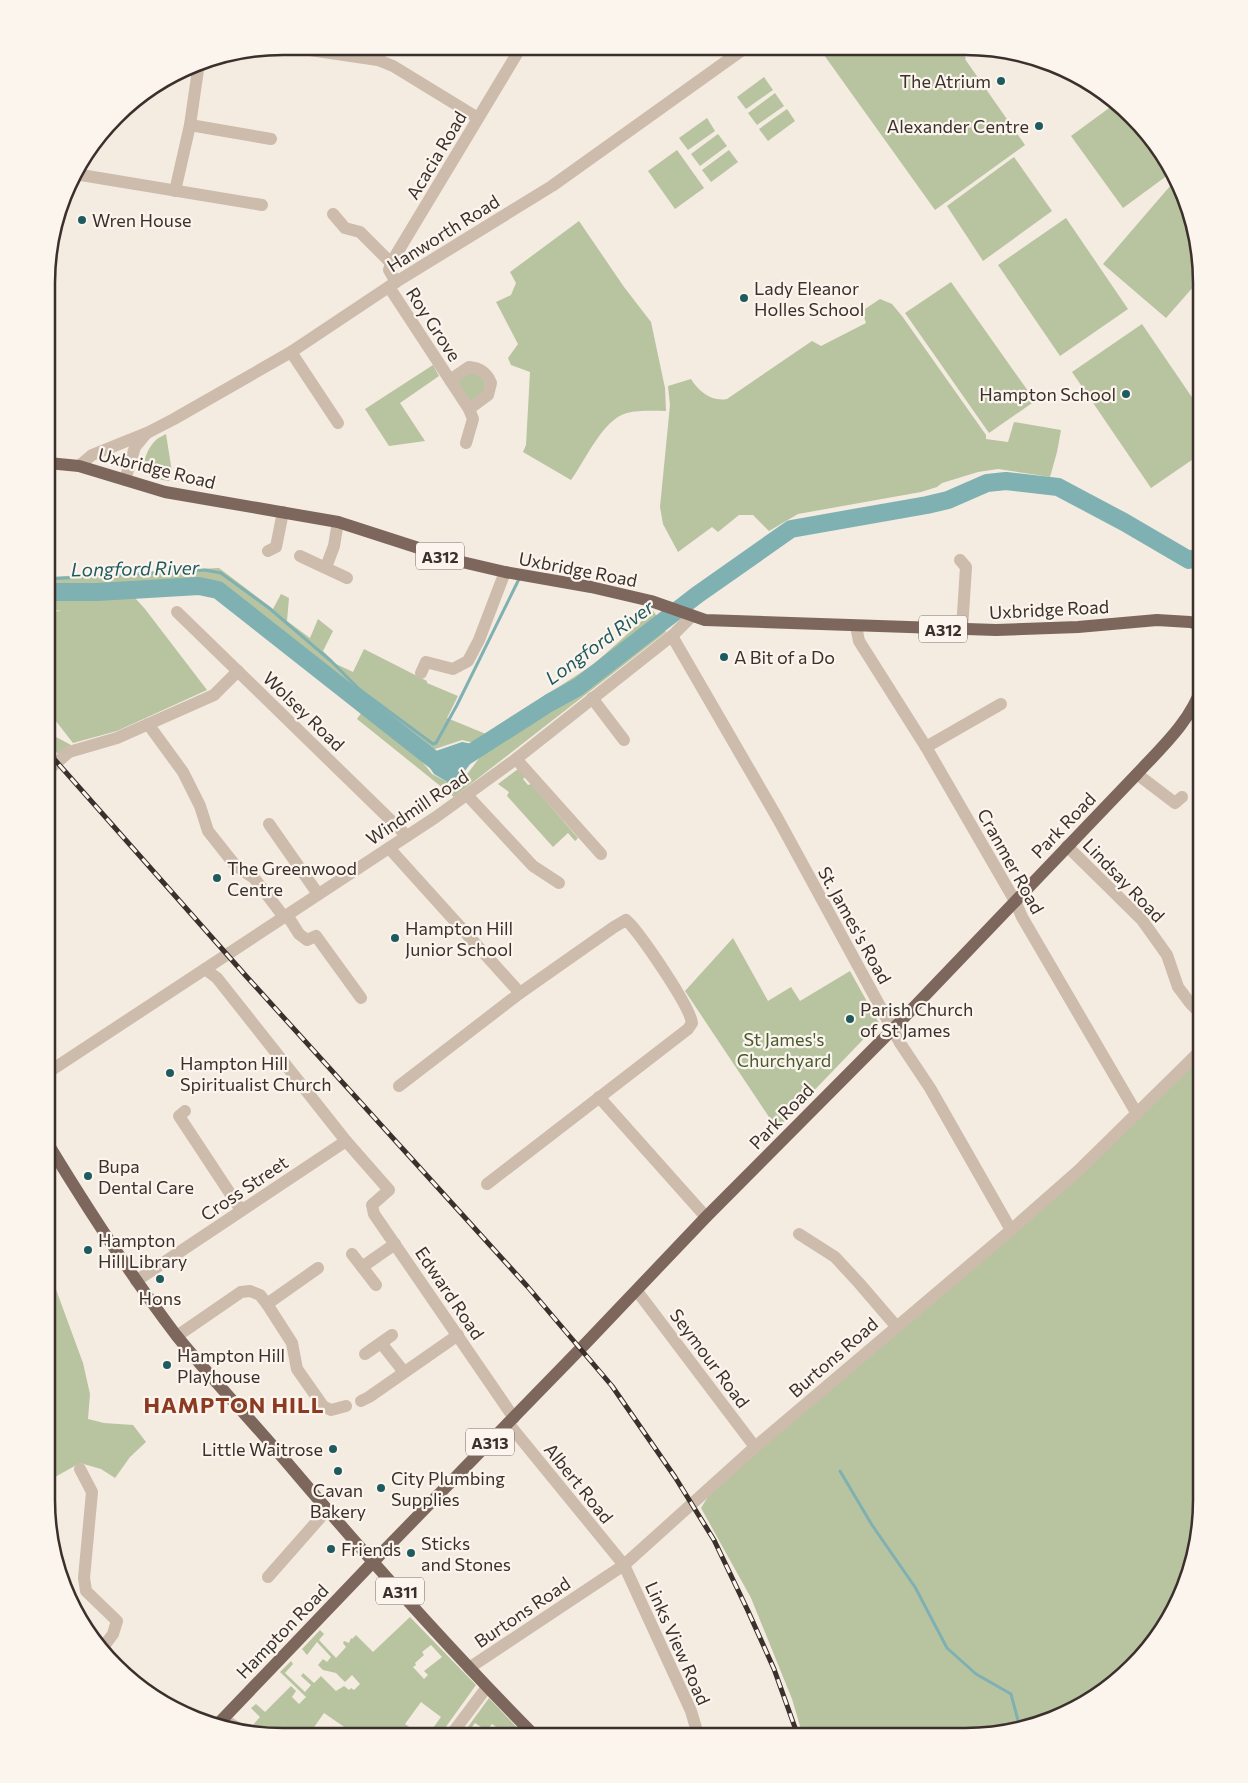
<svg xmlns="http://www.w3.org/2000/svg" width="1248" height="1783" font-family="Commissioner,sans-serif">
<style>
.green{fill:#b8c4a0;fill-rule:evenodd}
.water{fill:#7fb0b2}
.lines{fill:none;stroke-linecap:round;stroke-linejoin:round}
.stream{stroke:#7fb0b2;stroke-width:3}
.river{stroke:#7fb0b2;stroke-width:18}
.minor{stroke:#cdbbac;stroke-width:12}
.major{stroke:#7d675c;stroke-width:12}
.rail-casing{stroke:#3b302b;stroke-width:5}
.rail{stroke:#fbf5ee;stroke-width:3;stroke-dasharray:9;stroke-linecap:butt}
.poi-dot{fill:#1f5a5e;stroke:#fbf5ee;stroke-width:2}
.labels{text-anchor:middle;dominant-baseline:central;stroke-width:4.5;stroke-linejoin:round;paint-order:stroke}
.shield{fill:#fbf5ee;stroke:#756b66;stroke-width:1}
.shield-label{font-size:16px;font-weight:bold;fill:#3b302b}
.poi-label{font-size:18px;fill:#3b302b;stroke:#fbf5ee;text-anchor:start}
.street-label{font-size:18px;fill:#3b302b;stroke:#fbf5ee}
.park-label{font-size:18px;fill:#4a5a2e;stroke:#fbf5ee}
.water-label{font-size:19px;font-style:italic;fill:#1f5a5e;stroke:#fbf5ee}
.district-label{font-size:22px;font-weight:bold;letter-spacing:1px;fill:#8c3b22;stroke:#fbf5ee}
.rim{fill:none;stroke:#3b302b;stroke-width:2.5}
</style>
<rect width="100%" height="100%" fill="#f4ebe1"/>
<!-- green -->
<g class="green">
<path d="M819 48H951L953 50 959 48 966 58 965 59 1025 145 935 210Z"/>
<path d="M764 77 773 90 746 109 737 97Z"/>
<path d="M775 93 784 106 757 125 748 113Z"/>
<path d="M1116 103 1172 172 1123 208 1071 136Z"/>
<path d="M787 109 795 121 768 141 759 129Z"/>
<path d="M707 118 715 131 688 150 679 138Z"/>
<path d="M718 134 727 146 700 166 691 154Z"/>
<path d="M677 150 704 188 675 209 648 171Z"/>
<path d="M729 150 738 162 711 182 702 170Z"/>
<path d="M1014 157 1052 211 983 261 947 206Z"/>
<path d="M1177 178 1201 278 1166 318 1103 264Z"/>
<path d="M1066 218 1128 309 1060 356 998 265Z"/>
<path d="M579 221 624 287 651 322 665 388 666 411C653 411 639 410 627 413 603 419 585 461 571 480L523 452 526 445 530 372 511 365 508 358 518 344 496 302 511 295 516 283 510 272Z"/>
<path d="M951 282 1035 401 989 433 905 313Z"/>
<path d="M880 299 892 304 902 316 986 435V439L1008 442 1014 422 1061 430 1057 452 1050 477 998 469 978 472 942 483 937 487 921 492 798 514 769 531 753 515H739L718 532 712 527 678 552 663 524 660 507 670 405 668 386 691 379C699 392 712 402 727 399L812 341 821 346 866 323 862 311Z"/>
<path d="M1142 324 1202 412V453L1151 488 1072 372Z"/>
<path d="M433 365 439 376 400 403 425 441 389 446 365 409Z"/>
<path d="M470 371 485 377 484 393 470 402 456 379Z"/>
<path d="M166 434 172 472 169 481C163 480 155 479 150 475 138 468 148 447 156 440 159 437 163 436 166 434Z"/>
<path d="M219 568 273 609 281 594 289 598 287 621 310 638 318 619 333 631 323 651 336 664 353 672 364 649 427 681V683L458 696 447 718 486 734 594 664 653 611 660 620 605 664 577 684 482 745 462 740 432 750 414 748 352 692 338 688 327 671 247 608 235 607 232 597 207 581 126 588 145 609 207 690 117 731 73 743 48 711V612L61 611 48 609V577Z"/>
<path d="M662 626 666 632 454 797 357 719 362 712 420 759 432 774 451 784 468 773 483 753 581 689Z"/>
<path d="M48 726 56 737 71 745 58 754 48 742Z"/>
<path d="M518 769 525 777 523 779 528 785 531 784 578 838 575 841 568 833 553 847 507 796 509 792 498 784Z"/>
<path d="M733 938 768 1001 791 987 800 1001 850 971 879 1023 777 1129 685 991Z"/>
<path d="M1201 1057V1516L1189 1577 1162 1632 1121 1678 1070 1712 966 1737 803 1736 792 1699 751 1598 701 1508 709 1495Z"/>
<path d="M47 1265 83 1363 90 1394 88 1419 104 1423 133 1425 146 1442 130 1457 115 1478 101 1469 80 1463 55 1477 46 1489Z"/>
<path d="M410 1617 476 1685 440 1735H428L441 1717 421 1702 405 1724 421 1735H415L409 1731 406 1735H347L350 1731 324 1713 310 1733 312 1735H285L253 1725 260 1717 251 1708 256 1704 265 1712 291 1686 296 1691 292 1697 299 1704 306 1697 280 1672 291 1661 293 1664 285 1673 305 1692 311 1685 301 1676 303 1673 314 1683 321 1676 336 1691 344 1686 349 1690 351 1688 354 1690 360 1684 352 1675 345 1682 336 1673 323 1670 318 1665 323 1659 327 1662 331 1657 317 1642 307 1655 302 1649 320 1630 324 1634 319 1640 336 1658 346 1647 343 1643 344 1641 349 1643 351 1638 352 1639 356 1635 373 1652ZM431 1645 442 1657 424 1671 428 1675 424 1679 413 1667 416 1665 415 1663 424 1655 422 1652Z"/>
<path d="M489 1698 525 1736 505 1735 506 1734 492 1724 484 1734 485 1735H480L484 1729 475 1723 466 1735H462Z"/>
</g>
<!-- water -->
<path class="water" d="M462 742 483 746 465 771 449 783 434 774 416 747 433 752Z"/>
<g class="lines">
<!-- stream -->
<g class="stream">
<path d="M48 579 205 570 221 573 269 608 331 661 359 689 433 744 436 743 457 705 519 579"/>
<path d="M840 1471 872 1525 915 1587 947 1648 976 1674 1011 1694 1019 1724"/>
</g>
<!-- river -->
<g class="river">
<path d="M48 592H97L199 586 218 590 434 760"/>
<path d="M463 758 549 703 578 687 697 595 791 529 927 505 948 500 987 483 1006 481 1058 487 1124 522 1189 560 1202 556"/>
</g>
<!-- minor -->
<g class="minor">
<path d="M303 49 378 60 393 66 478 118"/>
<path d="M378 60 381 47"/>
<path d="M190 125 271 139"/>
<path d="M75 174 262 205"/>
<path d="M175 191 190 125 199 63"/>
<path d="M333 214 345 228 360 232 391 263"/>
<path d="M396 282 389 270 391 263 521 47"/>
<path d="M389 287 469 409 473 419 466 443"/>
<path d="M291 352 338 423"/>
<path d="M450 380 469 367C481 368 487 373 491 383L488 395 469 409"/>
<path d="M79 466 92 455 149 432 174 419 291 352 396 282 552 186 745 48"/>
<path d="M125 480 135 447 145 435"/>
<path d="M268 551 276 547 283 512"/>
<path d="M300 556 347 578"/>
<path d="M960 560 966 567 962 629"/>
<path d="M326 567 334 546 338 522"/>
<path d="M177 612 407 836"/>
<path d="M856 626 859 641 926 747 1015 901 1022 917 1137 1114"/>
<path d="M672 636 778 819 900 1043 930 1088 1011 1230"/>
<path d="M421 673 426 662 453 669 468 661 479 640 505 572"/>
<path d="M592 698 624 740"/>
<path d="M148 724 183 772 200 806 208 831 235 865 254 878 284 917"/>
<path d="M926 747 1001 704"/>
<path d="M516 759 601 854"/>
<path d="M47 771 69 752 117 738 214 695 238 671"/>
<path d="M1137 774 1175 803 1182 797"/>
<path d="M467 795 533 866 559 883"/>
<path d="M269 824 318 894"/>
<path d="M1067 846 1142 920 1167 955 1178 987 1190 1003 1201 1014"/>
<path d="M389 848 520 993"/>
<path d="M287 915 299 934 307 940 316 936 361 998"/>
<path d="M205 969 217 978 346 1141 389 1190 372 1205 374 1214 514 1418"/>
<path d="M47 1073 436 817 516 759 674 634 691 617"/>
<path d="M399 1086 520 993 614 927 626 920 631 925C644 940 690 1006 692 1023L688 1029 487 1184"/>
<path d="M599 1097 706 1217"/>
<path d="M185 1111 179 1116 241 1210"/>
<path d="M799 1234 835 1257 859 1283 896 1326"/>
<path d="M352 1254 376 1285"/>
<path d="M362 1267 395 1244"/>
<path d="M136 1281 346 1141"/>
<path d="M637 1291 755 1447"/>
<path d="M267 1304 318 1268"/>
<path d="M177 1336 241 1292 250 1291 260 1295 267 1304 292 1343 297 1369 323 1406 331 1410 346 1406"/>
<path d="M381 1343 404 1372"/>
<path d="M365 1354 392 1335"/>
<path d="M361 1401 369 1397 458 1335"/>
<path d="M508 1423 624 1565 691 1711 696 1728 694 1736"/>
<path d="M80 1469 92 1492 84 1578 86 1591 117 1621 113 1634 104 1646"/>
<path d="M268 1577 327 1510"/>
<path d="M469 1668 624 1565 755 1447 1011 1230 1079 1170 1201 1050"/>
<path d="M223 1719 241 1730 259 1735"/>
<path d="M451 1735 487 1687"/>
</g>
<!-- major -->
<g class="major">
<path d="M48 463 79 466 165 492 338 522 462 562 505 572 591 587 651 601 705 620 996 630 1078 627 1157 620 1190 622 1202 625"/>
<path d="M47 1142C87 1208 129 1273 176 1335 208 1375 244 1412 278 1452 360 1549 445 1645 535 1736"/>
<path d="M217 1725 374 1561 587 1342 706 1217 893 1029 1137 774C1161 748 1191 721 1202 686"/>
</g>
<!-- rail casing -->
<g class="rail-casing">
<path id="rail" d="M47 751 246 976 527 1286 612 1386 675 1477 714 1540 748 1611 774 1669 798 1736"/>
</g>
<!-- rail -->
<use href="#rail" class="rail"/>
</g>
<!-- markers -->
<g class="poi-dot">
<circle cx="1001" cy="81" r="5"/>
<circle cx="1039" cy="126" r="5"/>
<circle cx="82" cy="220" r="5"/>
<circle cx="744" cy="298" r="5"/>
<circle cx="1126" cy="394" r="5"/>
<circle cx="724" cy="657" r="5"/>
<circle cx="217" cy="878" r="5"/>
<circle cx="395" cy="938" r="5"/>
<circle cx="850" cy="1019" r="5"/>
<circle cx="170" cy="1073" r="5"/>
<circle cx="88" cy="1176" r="5"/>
<circle cx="88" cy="1250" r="5"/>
<circle cx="160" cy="1279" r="5"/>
<circle cx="167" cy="1365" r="5"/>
<circle cx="333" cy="1449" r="5"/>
<circle cx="338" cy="1471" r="5"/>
<circle cx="381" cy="1488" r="5"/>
<circle cx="331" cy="1549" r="5"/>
<circle cx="411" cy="1553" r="5"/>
</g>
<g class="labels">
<!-- shield labels -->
<g class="shield">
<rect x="416" y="542.5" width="48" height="27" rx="4"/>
<rect x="919" y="615.5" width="48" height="27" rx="4"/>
<rect x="466" y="1428.5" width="48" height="27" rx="4"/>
<rect x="376" y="1577.5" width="48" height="27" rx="4"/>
</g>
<g class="shield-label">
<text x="440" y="556">A312</text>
<text x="943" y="629">A312</text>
<text x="490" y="1442">A313</text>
<text x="400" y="1591">A311</text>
</g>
<!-- poi labels -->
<g class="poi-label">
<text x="991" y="81" text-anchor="end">The Atrium</text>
<text x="1029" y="126" text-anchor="end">Alexander Centre</text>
<text x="92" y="220">Wren House</text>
<text x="754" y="288">Lady Eleanor<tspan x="754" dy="21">Holles School</tspan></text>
<text x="1116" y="394" text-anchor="end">Hampton School</text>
<text x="734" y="657">A Bit of a Do</text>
<text x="227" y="868">The Greenwood<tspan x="227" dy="21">Centre</tspan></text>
<text x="405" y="928">Hampton Hill<tspan x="405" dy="21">Junior School</tspan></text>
<text x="860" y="1009">Parish Church<tspan x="860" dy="21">of St James</tspan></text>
<text x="180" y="1063">Hampton Hill<tspan x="180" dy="21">Spiritualist Church</tspan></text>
<text x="98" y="1166">Bupa<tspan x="98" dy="21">Dental Care</tspan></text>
<text x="98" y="1240">Hampton<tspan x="98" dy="21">Hill Library</tspan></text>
<text x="160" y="1298" text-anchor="middle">Hons</text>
<text x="177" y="1355">Hampton Hill<tspan x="177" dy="21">Playhouse</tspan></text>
<text x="323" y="1449" text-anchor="end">Little Waitrose</text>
<text x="391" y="1478">City Plumbing<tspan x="391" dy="21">Supplies</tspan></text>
<text x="338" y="1490" text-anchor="middle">Cavan<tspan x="338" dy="21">Bakery</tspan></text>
<text x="421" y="1543">Sticks<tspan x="421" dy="21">and Stones</tspan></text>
<text x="341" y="1549">Friends</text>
</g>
<!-- street labels -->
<g class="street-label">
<text transform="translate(436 155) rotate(-59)">Acacia Road</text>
<text transform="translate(443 233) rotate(-32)">Hanworth Road</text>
<text transform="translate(434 324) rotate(57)">Roy Grove</text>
<text transform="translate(157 468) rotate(14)">Uxbridge Road</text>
<text transform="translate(578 569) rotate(11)">Uxbridge Road</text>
<text transform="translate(1049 609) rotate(-3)">Uxbridge Road</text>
<text transform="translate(304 711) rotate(44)">Wolsey Road</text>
<text transform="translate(417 807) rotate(-34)">Windmill Road</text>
<text transform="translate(1063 825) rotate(-46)">Park Road</text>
<text transform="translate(1011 861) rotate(61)">Cranmer Road</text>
<text transform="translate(1124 880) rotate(46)">Lindsay Road</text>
<text transform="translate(855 925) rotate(61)">St. James's Road</text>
<text transform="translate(781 1116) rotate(-46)">Park Road</text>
<text transform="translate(244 1188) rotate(-34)">Cross Street</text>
<text transform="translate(450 1293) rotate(56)">Edward Road</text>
<text transform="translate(833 1357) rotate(-41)">Burtons Road</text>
<text transform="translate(710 1358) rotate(53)">Seymour Road</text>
<text transform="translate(579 1483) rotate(51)">Albert Road</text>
<text transform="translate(522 1612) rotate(-34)">Burtons Road</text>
<text transform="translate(282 1631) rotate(-46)">Hampton Road</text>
<text transform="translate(678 1643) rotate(66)">Links View Road</text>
</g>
<!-- park labels -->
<g class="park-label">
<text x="784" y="1039">St James's<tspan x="784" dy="21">Churchyard</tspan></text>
</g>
<!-- water labels -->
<g class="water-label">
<text transform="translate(135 568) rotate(-1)">Longford River</text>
<text transform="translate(599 642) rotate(-36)">Longford River</text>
</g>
<!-- district labels -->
<g class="district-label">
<text x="234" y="1404">HAMPTON HILL</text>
</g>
</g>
<!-- crop -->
<path d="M0 0H1248V1783H0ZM283 55H965A228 228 0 0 1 1193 283V1500A228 228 0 0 1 965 1728H283A228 228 0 0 1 55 1500V283A228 228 0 0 1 283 55Z" fill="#fbf5ee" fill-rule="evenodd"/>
<path class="rim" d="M283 55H965A228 228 0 0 1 1193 283V1500A228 228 0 0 1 965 1728H283A228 228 0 0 1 55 1500V283A228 228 0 0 1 283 55Z"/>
</svg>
